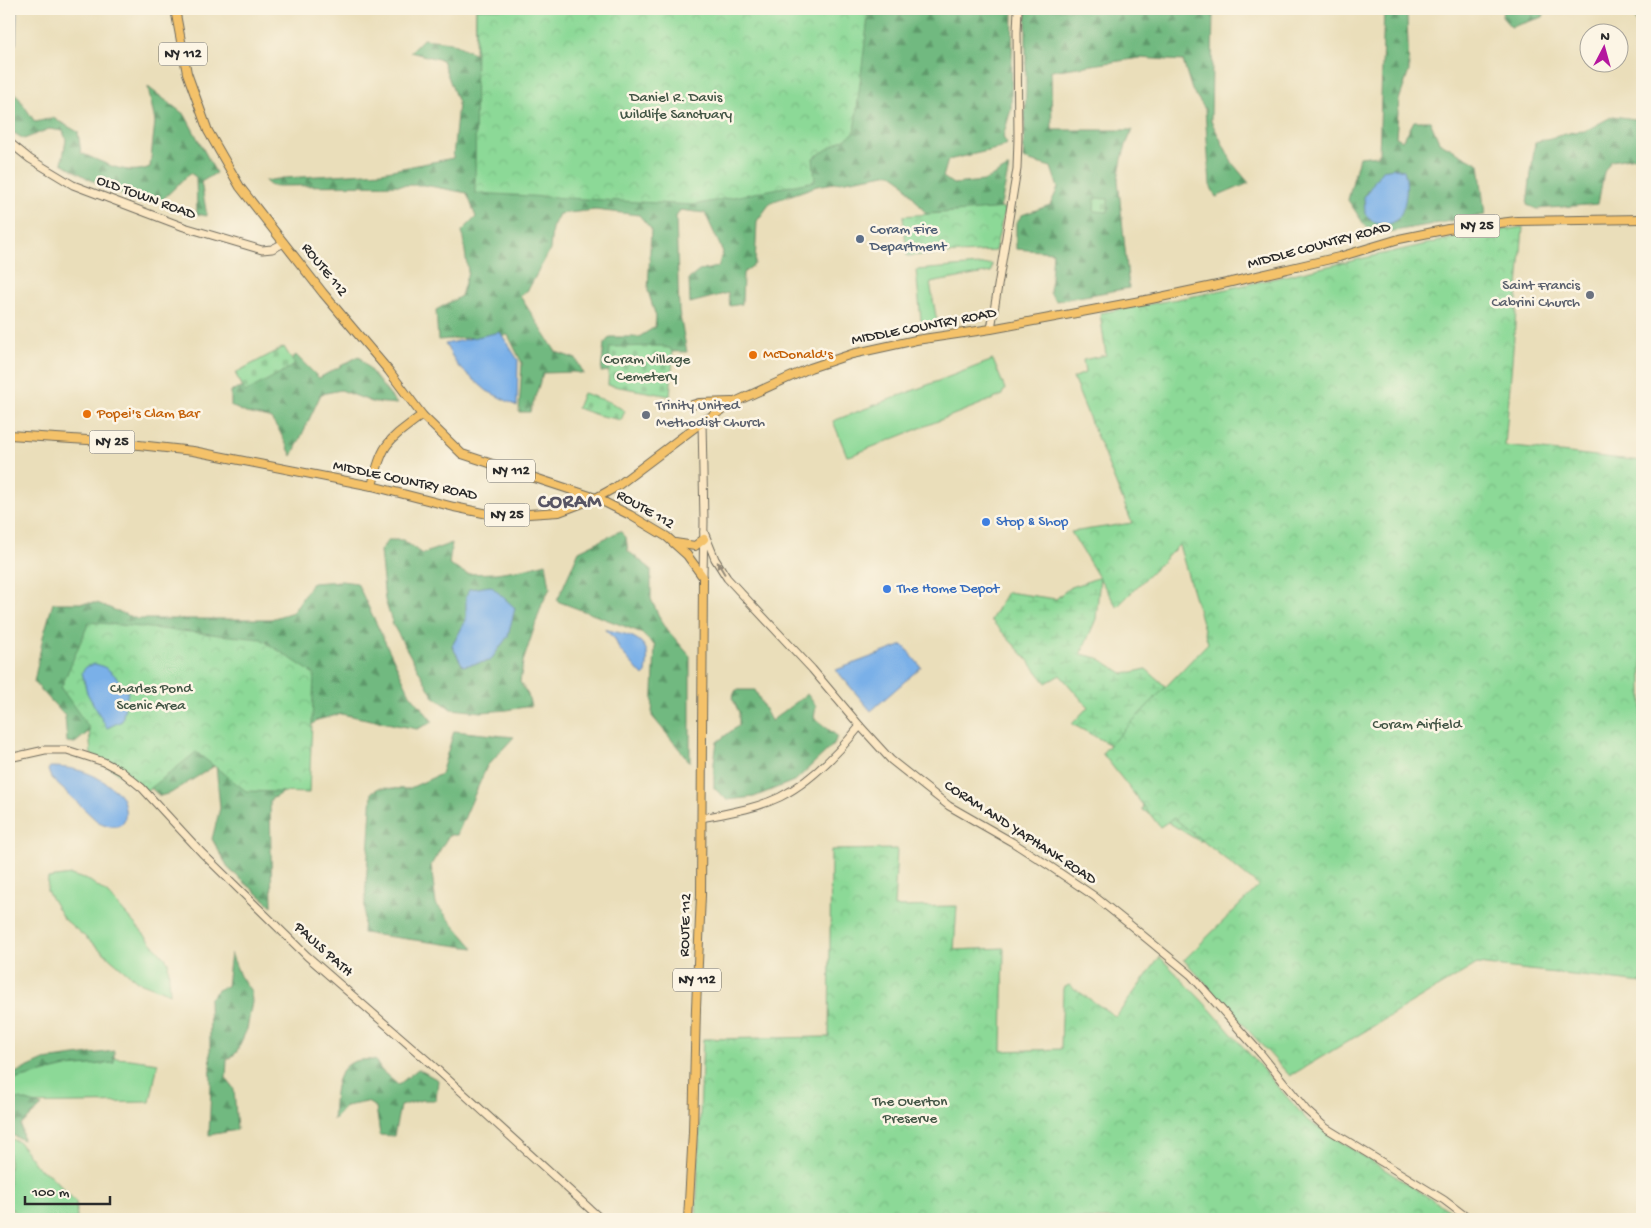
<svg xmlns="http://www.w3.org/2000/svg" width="1651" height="1228" font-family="'Gochi Hand',sans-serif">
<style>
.grass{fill:#8cd997;stroke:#5c8261}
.forest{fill:url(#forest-firs);stroke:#4e7256;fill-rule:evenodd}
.wetland{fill:url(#wetland-marsh);stroke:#5c8261}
.cemetery{fill:url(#cemetery-stones);stroke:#5c8261}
.park{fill:url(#park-crowns);stroke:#5c8261}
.water{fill:#7ab0e8;stroke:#526e8a}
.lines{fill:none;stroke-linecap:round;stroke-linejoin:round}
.secondary-casing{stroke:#6e6a5d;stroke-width:9}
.primary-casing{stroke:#6e6a5d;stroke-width:10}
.secondary{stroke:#fbe7c3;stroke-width:7}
.primary{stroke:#f4c26a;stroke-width:8}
.oneway{fill:#938977}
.service-dot{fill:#5c6f8a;stroke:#fcf5e5;stroke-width:2}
.worship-dot{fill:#6b7280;stroke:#fcf5e5;stroke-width:2}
.food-dot{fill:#e8710a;stroke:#fcf5e5;stroke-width:2}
.shop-dot{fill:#3f7fe0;stroke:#fcf5e5;stroke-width:2}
.labels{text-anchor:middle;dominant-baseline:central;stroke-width:5;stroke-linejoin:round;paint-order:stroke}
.shield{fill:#fcf5e5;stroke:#6a6863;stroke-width:1}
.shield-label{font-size:14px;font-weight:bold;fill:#2b2b2b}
.park-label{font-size:15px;fill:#435646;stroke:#fcf5e5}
.street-label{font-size:15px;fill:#2b2b2b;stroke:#fcf5e5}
.service-label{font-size:15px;fill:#4e5e75;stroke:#fcf5e5;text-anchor:start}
.worship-label{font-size:15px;fill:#5b616d;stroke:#fcf5e5;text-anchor:end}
.food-label{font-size:15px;fill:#c56008;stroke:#fcf5e5;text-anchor:start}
.shop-label{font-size:15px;fill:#366cbe;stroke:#fcf5e5;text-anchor:start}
.district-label{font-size:20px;font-weight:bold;letter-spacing:1px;fill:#585564;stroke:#fcf5e5}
</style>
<defs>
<pattern id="forest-firs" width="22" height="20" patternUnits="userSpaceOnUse" patternTransform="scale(1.25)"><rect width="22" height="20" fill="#71b980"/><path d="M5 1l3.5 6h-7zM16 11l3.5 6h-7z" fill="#5d9769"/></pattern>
<pattern id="wetland-marsh" width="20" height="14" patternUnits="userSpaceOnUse" patternTransform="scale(1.25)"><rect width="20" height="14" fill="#8cd997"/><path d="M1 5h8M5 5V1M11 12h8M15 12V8" fill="none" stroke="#79ba82"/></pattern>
<pattern id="cemetery-stones" width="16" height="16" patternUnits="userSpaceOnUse" patternTransform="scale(1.25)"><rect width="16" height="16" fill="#8cd997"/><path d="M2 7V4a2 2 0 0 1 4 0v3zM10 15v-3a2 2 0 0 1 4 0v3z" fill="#79ba82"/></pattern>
<pattern id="park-crowns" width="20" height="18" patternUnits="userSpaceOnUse" patternTransform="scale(1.25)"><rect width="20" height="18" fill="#8cd997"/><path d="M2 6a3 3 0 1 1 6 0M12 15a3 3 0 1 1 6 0" fill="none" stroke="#79ba82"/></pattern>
</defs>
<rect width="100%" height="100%" fill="#fcf5e5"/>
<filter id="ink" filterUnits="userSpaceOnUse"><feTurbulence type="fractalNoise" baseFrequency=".02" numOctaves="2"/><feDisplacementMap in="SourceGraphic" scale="10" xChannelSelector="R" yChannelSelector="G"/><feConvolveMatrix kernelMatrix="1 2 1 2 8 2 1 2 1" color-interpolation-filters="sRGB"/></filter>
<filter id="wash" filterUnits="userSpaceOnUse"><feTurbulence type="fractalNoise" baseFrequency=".0096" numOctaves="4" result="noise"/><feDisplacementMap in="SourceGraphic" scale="20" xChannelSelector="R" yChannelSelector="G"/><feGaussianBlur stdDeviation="1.12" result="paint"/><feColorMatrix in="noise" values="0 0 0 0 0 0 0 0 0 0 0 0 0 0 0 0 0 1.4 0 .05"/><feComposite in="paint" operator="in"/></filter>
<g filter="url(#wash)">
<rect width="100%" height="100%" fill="#eadeba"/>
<!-- grass -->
<g class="grass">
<path d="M992 264 991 272 930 283 938 327 922 330 916 270Z"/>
<path d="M993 360 1005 389 1001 396 852 455 847 456 833 421Z"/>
<path d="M71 875 90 881 108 894 168 961 170 994 137 981 63 918 47 891 48 878Z"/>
<path d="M97 1057 130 1059 158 1063 150 1102 9 1104V1078Z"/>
<path d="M9 1138 19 1142 38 1168 50 1175 76 1202 77 1219H20L9 1206Z"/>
</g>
<!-- forest -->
<g class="forest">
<path d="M476 9H1013L1011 109 1003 137 1007 144 1001 148 948 160 943 177 953 184 984 181 1009 167 1000 209 926 214 901 180 891 173 817 186 771 202 757 221 755 264 743 273 742 304 730 306 728 293 690 303 689 279 699 271 718 267 723 252 705 213 680 210 676 217 679 311 687 352 630 351 617 370 601 372 604 344 610 337H639L655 327 656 317 648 291 651 229 639 215 595 210 559 214 552 228 550 250 528 290 520 296 556 352 576 359 584 374 574 372 543 373 530 412H519L522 363 508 335 438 340 436 310 461 296 468 272 462 231 476 217 467 193 424 185 271 186 265 181 285 178 382 172 453 158 458 103 442 60 410 52 423 39 451 42 475 54Z"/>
<path d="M1026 9H1213L1211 121 1233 164 1249 183 1216 197 1210 185 1205 109 1192 90 1183 61 1140 58 1051 71 1052 130H1133C1124 146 1121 162 1118 180L1129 288 1056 301 1050 293 1053 252 1016 249V223L1022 215 1050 205 1058 188 1051 167 1023 159 1026 91Z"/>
<path d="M1384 9H1410L1407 17 1409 71 1399 100 1396 137 1402 140 1408 132 1414 121H1430L1439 142 1479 164 1485 215 1371 235 1348 200 1359 157 1379 155Z"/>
<path d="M1503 9H1546L1543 17 1511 27 1502 17Z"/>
<path d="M1635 9H1642V26L1638 25 1631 11Z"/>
<path d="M9 83 35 122 53 118 78 132 81 153C103 162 127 177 150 167L155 122 148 87 185 115 216 173 201 182 207 216 197 214 196 177 190 173 159 203 133 200 87 178 62 163 66 140 63 131 49 129 24 139 9 130Z"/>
<path d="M1613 116 1642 120V149L1635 157 1611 161 1604 172 1598 204 1537 209 1527 205 1535 142 1573 132 1585 131Z"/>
<path d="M296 355 319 378 359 356 397 404 372 402 341 390 321 394 292 456 279 430 270 418 246 413 231 406V391L263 382Z"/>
<path d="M620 531 626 537 628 551 651 569V599L663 625 690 656V762L652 716 655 646 640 632 557 601 579 551Z"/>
<path d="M388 540H403L422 554 452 543 449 565 467 574 496 573 523 569 546 563 550 588 542 604 523 662 520 682 528 695 531 706 507 710 482 712 451 709 433 696 393 625 385 600 380 551ZM466 620 463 666 452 646Z"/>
<path d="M341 581 357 583 410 694 433 722 417 729 341 714 317 720 311 726 296 784 270 800 272 906 229 869 212 839 220 808 216 765 171 793 160 796 126 766 91 730 75 743 67 742 65 716 34 682 43 637 53 603H97L137 619H271L293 612 312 583Z"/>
<path d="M736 690H755L771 721 807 694 816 706 814 718 837 736 834 744 796 780 754 797 727 800 714 788V762L717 742 739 725V712L732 698Z"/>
<path d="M454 731 514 737 487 766 457 835H449L431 865 436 904 474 948 363 933 372 792 379 788 408 789 441 774Z"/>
<path d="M231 953 240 976 251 991 252 1002 247 1029 236 1053 227 1060 226 1078 234 1089 237 1130 209 1135 211 1086 209 999 219 989 227 986Z"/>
<path d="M114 1051V1063L66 1067 9 1081V1069L15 1073 44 1060Z"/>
<path d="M375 1060 381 1070 398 1085 418 1069 438 1080 436 1100H422L400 1106 394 1136 380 1135 376 1107 367 1102 346 1106 333 1120C335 1099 332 1070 355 1061 361 1059 369 1060 375 1060Z"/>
<path d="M9 1098 20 1099 42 1106 21 1125 23 1140 9 1134Z"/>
</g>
<!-- wetland -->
<path class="wetland" d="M1100 577 1096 619 1081 654 1098 658 1124 674 1146 669 1172 692 1214 840 1199 841 1166 821 1142 810 1148 776 1109 744 1072 724 1088 707 1060 675 1046 683 1026 658 991 620 1007 592 1056 599 1069 588Z"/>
<!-- cemetery -->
<g class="cemetery">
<path d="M1095 198 1108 199V212L1094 211Z"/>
<path d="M663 346 671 349 673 357 670 396 608 385 610 347Z"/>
<path d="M284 347 295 365 245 392 235 373Z"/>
<path d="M583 393 610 402 625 411 621 420 597 415 577 408Z"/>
</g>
<!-- park -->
<g class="park">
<path d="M476 9H869L854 133 813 158 815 181 693 205 475 193Z"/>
<path d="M1005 208 995 251 907 256 903 216Z"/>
<path d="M1523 227 1505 446 1642 461V983L1477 964 1290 1076 1184 960 1259 886 1174 818 1160 827 1102 753 1208 643 1179 545 1117 607 1071 532 1132 523 1073 378 1085 373 1083 360 1106 355 1100 313 1200 295 1467 235Z"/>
<path d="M89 622 261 639 314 674 309 793 246 791 196 752 146 792 91 755 89 728 61 688Z"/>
<path d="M897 849 894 907 957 906 954 950 1004 948 1002 1051 1061 1049 1063 988 1069 985 1116 1017 1160 957 1209 1008 1308 1121 1463 1219H696L703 1039 829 1037 831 850Z"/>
</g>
<!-- water -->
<g class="water">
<path d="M9 9H17L16 44 9 49Z"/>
<path d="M1394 168 1404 170C1409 184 1407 216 1392 223 1387 225 1380 224 1375 223L1365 214 1364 197 1382 170Z"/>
<path d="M500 332 518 360 517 406 487 391 458 366 445 344Z"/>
<path d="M491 586 515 608 508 636 490 661 463 666 452 646 466 620V597L469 589Z"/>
<path d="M604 629C618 633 644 635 647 653 648 659 647 667 646 673L643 676 619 649 615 639Z"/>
<path d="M903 645 921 667 871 711 836 670Z"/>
<path d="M95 664C111 667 119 680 128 692L122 721 107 728 87 693 82 672 87 666Z"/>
<path d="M50 767C73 767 93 772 111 787 115 790 120 793 122 798 124 801 124 805 125 809 128 830 111 829 97 821L51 778 48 770Z"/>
</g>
</g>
<g filter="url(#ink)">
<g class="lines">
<!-- secondary casing -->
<g class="secondary-casing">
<g id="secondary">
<path d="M9 142 30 159 73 185 184 227 262 250 272 249 284 243"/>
<path d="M991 329 1017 169 1018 138 1017 32 1018 9"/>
<path d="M702 422 704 521 703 577"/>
<path d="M704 532 715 559 727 578 812 669 860 726 891 760 949 806 1012 842 1051 867 1094 896 1129 924 1191 975 1261 1054 1306 1110 1326 1128 1444 1200 1469 1219"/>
<path d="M9 758 45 750H67L104 762 121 771 142 788 202 853 307 956 430 1063 601 1219"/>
<path d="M702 818C728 813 755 809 780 797 810 782 839 752 860 726"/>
</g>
</g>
<!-- primary casing -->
<g class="primary-casing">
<g id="primary">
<path d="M175 9 187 73 208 131 240 187 323 293 389 371 422 415 462 454 596 498 630 515 667 537 687 555 703 577 701 895 696 1008 693 1132 688 1219"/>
<path d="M692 405 699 403 732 402"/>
<path d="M9 435 103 441 193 451 372 486 454 507 498 516 559 512 596 498 616 487 702 422 737 401 810 368 852 354 916 340 991 329 1151 299 1227 283 1339 257 1399 239 1448 229 1517 221 1642 219"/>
<path d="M372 486C383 442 386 442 422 415"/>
<path d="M675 543 695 546 704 539"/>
</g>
</g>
<!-- secondary -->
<use href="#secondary" class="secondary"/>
<!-- primary -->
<use href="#primary" class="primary"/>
</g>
<!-- one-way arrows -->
<defs><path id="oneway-solid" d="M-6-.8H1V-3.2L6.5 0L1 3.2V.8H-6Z" transform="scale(1.25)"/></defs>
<use class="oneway" href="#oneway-solid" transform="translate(721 568) rotate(-121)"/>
</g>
<!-- markers -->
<circle class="service-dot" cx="860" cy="239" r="5"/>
<g class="worship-dot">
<circle cx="1590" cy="295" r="5"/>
<circle cx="646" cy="415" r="5"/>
</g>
<g class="food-dot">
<circle cx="753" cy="355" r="5"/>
<circle cx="87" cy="414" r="5"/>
</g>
<g class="shop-dot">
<circle cx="986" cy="522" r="5"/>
<circle cx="887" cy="589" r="5"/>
</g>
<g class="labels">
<!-- shield labels -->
<g class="shield">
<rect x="159" y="42.5" width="48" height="23" rx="4"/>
<rect x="1454.5" y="214.5" width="45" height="23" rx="4"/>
<rect x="89.5" y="430.5" width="45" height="23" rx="4"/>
<rect x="487" y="459.5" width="48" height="23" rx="4"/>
<rect x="484.5" y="503.5" width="45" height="23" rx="4"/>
<rect x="673" y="968.5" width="48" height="23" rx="4"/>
</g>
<g class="shield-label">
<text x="183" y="54">NY 112</text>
<text x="1477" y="226">NY 25</text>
<text x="112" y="442">NY 25</text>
<text x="511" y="471">NY 112</text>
<text x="507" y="515">NY 25</text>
<text x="697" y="980">NY 112</text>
</g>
<!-- park labels -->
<g class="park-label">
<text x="676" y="98">Daniel R. Davis<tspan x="676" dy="17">Wildlife Sanctuary</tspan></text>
<text x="647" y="360">Coram Village<tspan x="647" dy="17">Cemetery</tspan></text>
<text x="151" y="689">Charles Pond<tspan x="151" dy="17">Scenic Area</tspan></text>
<text x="1417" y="725">Coram Airfield</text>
<text x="910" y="1102">The Overton<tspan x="910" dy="17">Preserve</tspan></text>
</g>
<!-- street labels -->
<g class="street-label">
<text transform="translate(146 198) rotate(20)">OLD TOWN ROAD</text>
<text transform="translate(1319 246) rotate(-15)">MIDDLE COUNTRY ROAD</text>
<text transform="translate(324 270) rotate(51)">ROUTE 112</text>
<text transform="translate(924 327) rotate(-11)">MIDDLE COUNTRY ROAD</text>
<text transform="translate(405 481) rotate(12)">MIDDLE COUNTRY ROAD</text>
<text transform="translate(645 510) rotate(30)">ROUTE 112</text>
<text transform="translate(1020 833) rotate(33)">CORAM AND YAPHANK ROAD</text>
<text transform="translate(686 925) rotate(-88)">ROUTE 112</text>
<text transform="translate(323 950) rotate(42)">PAULS PATH</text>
</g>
<!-- service labels -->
<g class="service-label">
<text x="870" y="230">Coram Fire<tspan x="870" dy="17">Department</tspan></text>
</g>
<!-- worship labels -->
<g class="worship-label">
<text x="1580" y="286">Saint Francis<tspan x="1580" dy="17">Cabrini Church</tspan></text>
<text x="656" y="406" text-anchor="start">Trinity United<tspan x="656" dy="17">Methodist Church</tspan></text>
</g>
<!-- food labels -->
<g class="food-label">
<text x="763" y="355">McDonald's</text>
<text x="97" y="414">Popei's Clam Bar</text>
</g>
<!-- shop labels -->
<g class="shop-label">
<text x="996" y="522">Stop &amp; Shop</text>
<text x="897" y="589">The Home Depot</text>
</g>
<!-- district labels -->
<g class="district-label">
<text x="570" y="503">CORAM</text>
</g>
</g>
<!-- margin -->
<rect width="1651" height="1228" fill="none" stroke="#fcf5e5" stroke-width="30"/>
<!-- north arrow -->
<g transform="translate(1604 48) rotate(6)"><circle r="24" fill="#fcf5e5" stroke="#a8a49b"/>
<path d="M0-4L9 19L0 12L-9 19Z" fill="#b5179e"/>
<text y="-8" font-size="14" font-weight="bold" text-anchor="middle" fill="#2b2b2b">N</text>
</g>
<!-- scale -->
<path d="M25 1196v8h85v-8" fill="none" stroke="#2b2b2b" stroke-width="2.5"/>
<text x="32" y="1196" font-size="15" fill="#2b2b2b" stroke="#fcf5e5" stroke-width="4" paint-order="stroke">100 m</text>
</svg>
